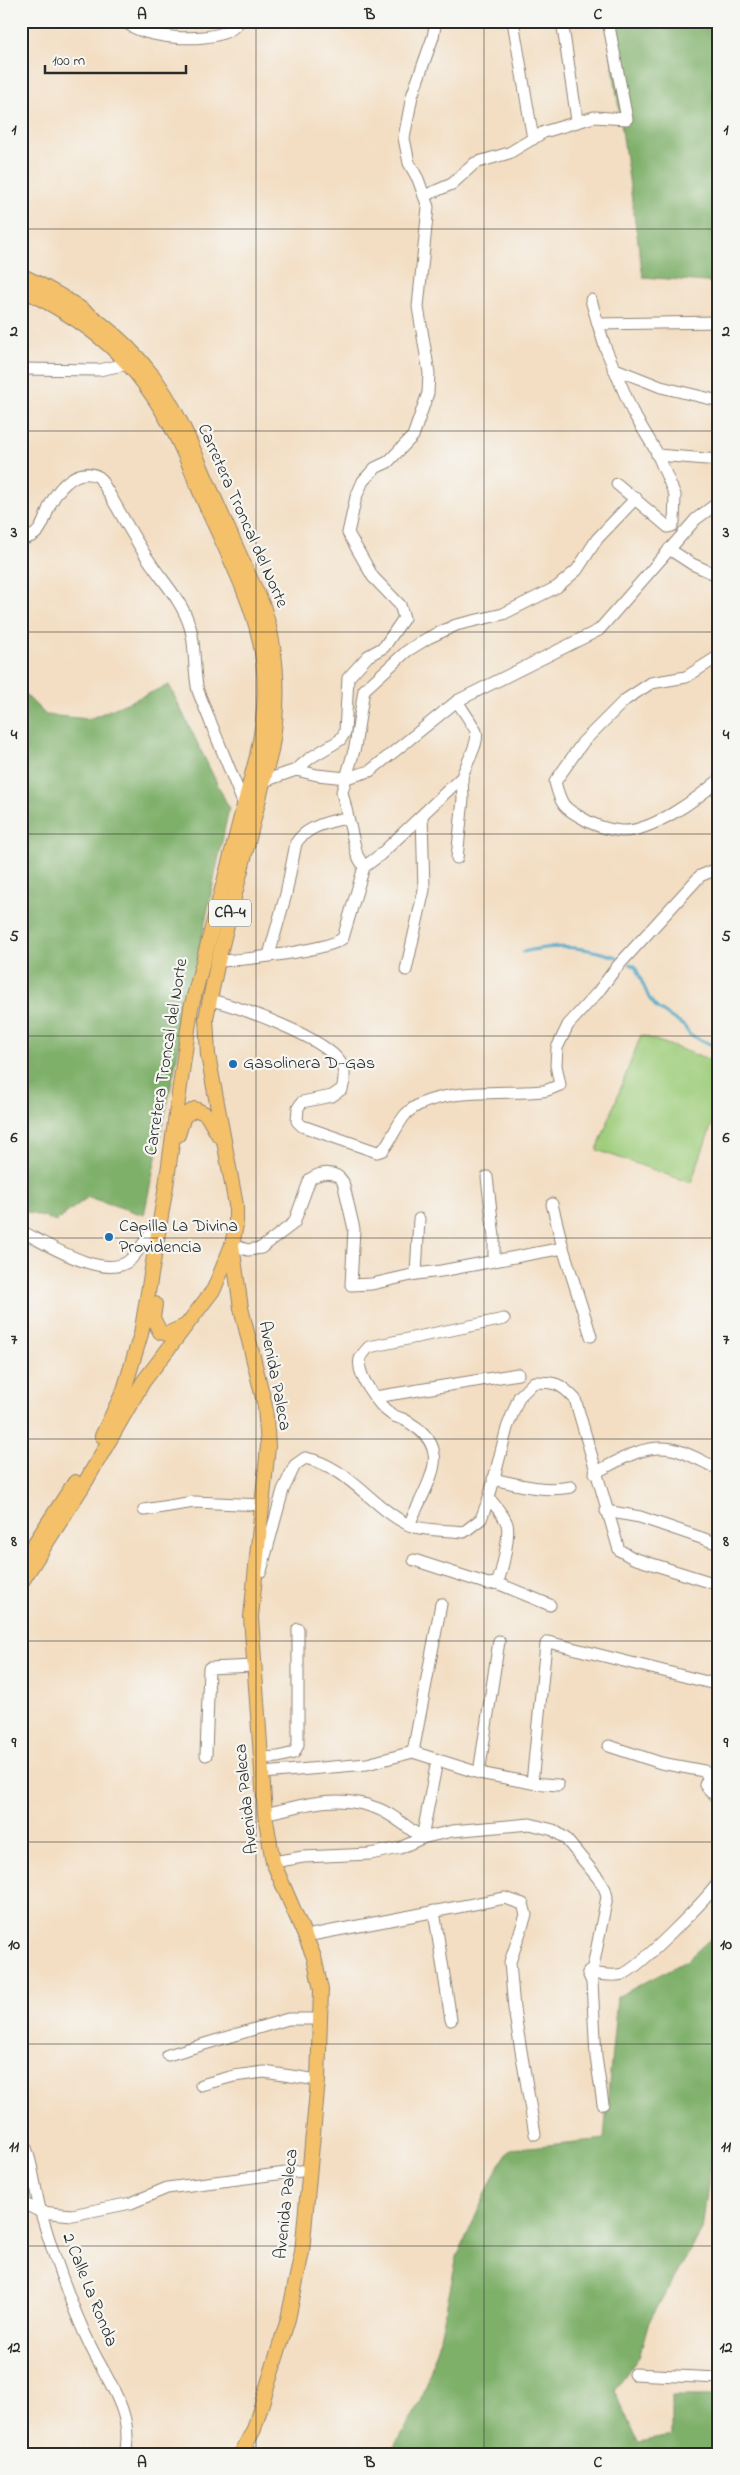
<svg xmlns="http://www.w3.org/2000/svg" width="740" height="2475" font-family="'Indie Flower',sans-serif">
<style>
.green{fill:#9fcd7b;stroke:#657c53}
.forest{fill:#7fb06b;stroke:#556e4b}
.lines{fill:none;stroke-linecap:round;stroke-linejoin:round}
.stream{stroke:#48a7c7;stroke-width:3}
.minor-casing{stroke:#8f8477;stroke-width:13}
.major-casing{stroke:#8f8477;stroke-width:16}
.minor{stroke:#fff;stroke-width:11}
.major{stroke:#f4c16a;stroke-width:14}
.grid{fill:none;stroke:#2b2b2b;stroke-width:1;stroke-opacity:0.55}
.poi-dot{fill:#1f6fb2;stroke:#f6f6f2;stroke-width:2}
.labels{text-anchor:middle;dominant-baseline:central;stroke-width:4.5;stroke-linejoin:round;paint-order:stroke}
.shield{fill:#f6f6f2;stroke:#686867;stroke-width:1}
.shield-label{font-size:16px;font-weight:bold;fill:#2b2b2b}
.street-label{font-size:18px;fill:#2b2b2b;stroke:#f6f6f2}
.poi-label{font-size:18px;fill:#2b2b2b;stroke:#f6f6f2;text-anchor:start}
.neatline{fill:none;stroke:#2b2b2b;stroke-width:2}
.grid-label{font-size:16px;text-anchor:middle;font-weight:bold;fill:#2b2b2b}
</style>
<rect width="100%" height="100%" fill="#f6f6f2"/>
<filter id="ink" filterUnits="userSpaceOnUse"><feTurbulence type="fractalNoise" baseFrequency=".02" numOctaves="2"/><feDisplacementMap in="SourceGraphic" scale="10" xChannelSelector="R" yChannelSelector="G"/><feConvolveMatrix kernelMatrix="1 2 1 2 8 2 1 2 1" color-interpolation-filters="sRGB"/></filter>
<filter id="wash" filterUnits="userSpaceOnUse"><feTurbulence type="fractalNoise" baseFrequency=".0096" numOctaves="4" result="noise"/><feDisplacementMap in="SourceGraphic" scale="20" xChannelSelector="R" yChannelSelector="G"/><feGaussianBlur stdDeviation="1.12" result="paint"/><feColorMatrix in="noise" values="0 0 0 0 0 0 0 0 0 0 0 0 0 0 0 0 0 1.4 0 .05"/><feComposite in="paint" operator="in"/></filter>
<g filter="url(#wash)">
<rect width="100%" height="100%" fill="#f3dec3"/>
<!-- green -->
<path class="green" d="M641 1035 719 1063V1104L691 1183 597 1150Z"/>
<!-- forest -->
<g class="forest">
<path d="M611 21H719V283L643 277 611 53Z"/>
<path d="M169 685 229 808 144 1215 88 1197 56 1221 27 1212 21 1207V690L46 715 89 719Z"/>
<path d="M719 1931V2150L712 2155 702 2230 648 2324 639 2357 614 2390 638 2442 672 2436V2396H719V2454H390L421 2402 438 2347 457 2257 498 2167 511 2149 604 2139 617 1997 686 1961Z"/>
</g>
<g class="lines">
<!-- stream -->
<g class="stream">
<path d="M523 952C555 943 586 947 617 957"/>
<path d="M630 964 635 966 649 998 657 1008 684 1026 690 1035 719 1048"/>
</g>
</g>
</g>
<g filter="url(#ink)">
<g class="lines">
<!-- minor casing -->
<g class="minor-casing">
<g id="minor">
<path d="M124 21C144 39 204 43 228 31 233 29 237 24 240 21"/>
<path d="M513 21 533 139"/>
<path d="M562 21 577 120"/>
<path d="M424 196 452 184 475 163 509 153 544 132 594 117 627 119 608 21"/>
<path d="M591 300 598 324"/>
<path d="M613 368 661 387 719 401"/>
<path d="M21 369 99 370 128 364"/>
<path d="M657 455 719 460"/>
<path d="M617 484 668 527 672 526 674 522 675 495 656 451 632 411 605 347 598 324 719 322"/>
<path d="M21 539C44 537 43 518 51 503 60 485 79 466 99 477 116 504 130 532 148 559 163 582 182 600 190 627 196 644 193 670 198 691L244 805"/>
<path d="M669 549 692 564 719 576"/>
<path d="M719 656 686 677 651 683 625 700 583 742 555 782C561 805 563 808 584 819 593 825 609 830 621 831 650 833 697 799 719 780"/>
<path d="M296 770 317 775 346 778 370 771 457 701 599 630 696 519 719 502"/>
<path d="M264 781 296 770 310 758 340 740 345 732 348 678 368 656 384 647 404 618 400 605 373 577 348 533 356 497 363 481 375 468 388 462 413 436 428 393 429 373 418 307 428 207 418 179 409 163 404 138 412 96 433 37 436 21"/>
<path d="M457 858 463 799 462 777"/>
<path d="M364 867 380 855 462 777C465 765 480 742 476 732 475 727 461 708 457 701"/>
<path d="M269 955 286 894 296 843C306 827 329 821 347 818"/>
<path d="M218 961C241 960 328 951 343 938L364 867 357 855 342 792 355 747 364 690 407 651 428 638 456 625 503 614 557 587 577 570 597 539 636 498"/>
<path d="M406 970 424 890 422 816"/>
<path d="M211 1000C242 1008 322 1036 340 1062 345 1070 345 1080 342 1089L332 1096 302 1102 298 1108 297 1121 302 1126 377 1152 383 1150C392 1139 397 1124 406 1114 433 1086 506 1095 542 1091 548 1091 554 1087 560 1085L556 1065 557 1048 568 1025 598 992 616 968 700 876 719 868"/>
<path d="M487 1177 494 1237V1260"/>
<path d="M552 1204 563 1248"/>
<path d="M21 1231C45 1243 107 1283 131 1259 142 1248 151 1232 160 1219"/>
<path d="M232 1245 248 1250 261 1248 294 1223 310 1179C321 1172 336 1170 343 1182L354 1229 351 1285 372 1284 416 1274 441 1271 563 1248 591 1336"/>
<path d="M416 1274 419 1219"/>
<path d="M375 1397 518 1374"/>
<path d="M595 1473C619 1460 644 1444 672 1449 687 1452 705 1463 719 1469"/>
<path d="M493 1479C520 1485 544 1492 571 1487"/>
<path d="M144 1510 194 1502 262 1505"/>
<path d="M606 1511 640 1517 719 1544"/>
<path d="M409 1525C416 1507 438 1472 434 1454 432 1438 419 1428 405 1420 401 1418 395 1417 391 1414 379 1406 356 1375 360 1359 362 1354 365 1351 369 1347L504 1319"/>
<path d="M414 1560 488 1584 497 1583C502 1573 510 1535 507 1524 504 1515 495 1506 489 1498"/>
<path d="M261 1571 283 1490 295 1465 305 1458C347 1466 371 1506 407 1524 419 1531 449 1530 464 1532L481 1519 489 1498 507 1428 519 1397 534 1382C556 1382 560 1383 575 1399L619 1550 633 1558 719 1585"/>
<path d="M497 1583 550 1605"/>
<path d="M609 1746 661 1763 704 1771 709 1776 719 1778"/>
<path d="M413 1752 441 1604"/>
<path d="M206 1755 209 1668 254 1666"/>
<path d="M262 1758 278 1757 294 1753 298 1745V1629"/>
<path d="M719 1769 709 1776 705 1785 719 1800"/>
<path d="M263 1773 367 1764 413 1752 479 1773 532 1783 558 1785"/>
<path d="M479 1773 499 1641"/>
<path d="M532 1783 546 1644 548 1642 719 1685"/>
<path d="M265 1814C302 1805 339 1793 376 1808 393 1814 408 1828 422 1838L437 1761"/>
<path d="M273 1862 303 1857 370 1854 400 1848 422 1838 452 1831 530 1824 553 1830 565 1838 598 1878 605 1889 607 1897 593 1967 588 1973 592 1982 596 2057 603 2104"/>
<path d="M434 1911 451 2020"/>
<path d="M306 1936 505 1898 523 1904 526 1915 510 1962 514 2009 535 2134"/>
<path d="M588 1973C598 1974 613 1977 623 1974 638 1969 710 1896 719 1881"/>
<path d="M168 2055 288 2019H320"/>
<path d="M201 2085 234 2076 264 2072 318 2080"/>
<path d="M21 2136C33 2160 34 2188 41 2213 54 2257 70 2303 90 2345 106 2379 135 2414 125 2454"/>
<path d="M21 2202 41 2212 72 2215 131 2203 167 2188 309 2170"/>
<path d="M634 2374 719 2378"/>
</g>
</g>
<!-- major casing -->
<g class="major-casing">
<g id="major">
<path d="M21 275C73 299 118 330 153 376 178 410 193 449 210 488 227 527 245 567 263 606 279 654 280 701 271 751L218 961 206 1018 208 1055 236 1205V1225L232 1245 214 1289 143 1382 86 1481 21 1583"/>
<path d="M21 289C100 326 147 371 183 451 192 470 199 491 208 510 250 603 280 651 257 756L191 1008 166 1186 141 1334 124 1390 102 1436"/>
<path d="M178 1135 184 1116 195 1109 206 1114 219 1136"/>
<path d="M232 1245 241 1308 265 1406 268 1446 251 1617 265 1814 273 1862 314 1957 321 1990 318 2080 302 2252 288 2319 254 2429 241 2454"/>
<path d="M155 1304 153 1318 160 1332 167 1334 185 1326"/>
<path d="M21 1564 75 1482"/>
</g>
</g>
<!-- minor -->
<use href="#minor" class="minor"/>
<!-- major -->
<use href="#major" class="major"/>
</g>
</g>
<!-- grid -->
<path class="grid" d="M256 21V2454M484 21V2454M21 229H719M21 431H719M21 632H719M21 834H719M21 1036H719M21 1238H719M21 1439H719M21 1641H719M21 1842H719M21 2044H719M21 2246H719"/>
<!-- markers -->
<g class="poi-dot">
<circle cx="233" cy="1064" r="5"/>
<circle cx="109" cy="1237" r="5"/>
</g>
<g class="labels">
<!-- shield labels -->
<rect class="shield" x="209" y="899.5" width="42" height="27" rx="4"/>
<g class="shield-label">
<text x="230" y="913">CA-4</text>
</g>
<!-- street labels -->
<g class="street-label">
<text transform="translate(242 516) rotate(66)">Carretera Troncal del Norte</text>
<text transform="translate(167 1057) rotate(-81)">Carretera Troncal del Norte</text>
<text transform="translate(274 1376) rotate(79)">Avenida Paleca</text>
<text transform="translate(247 1799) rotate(-96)">Avenida Paleca</text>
<text transform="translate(287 2204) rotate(-84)">Avenida Paleca</text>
<text transform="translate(89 2290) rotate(68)">2 Calle La Ronda</text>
</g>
<!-- poi labels -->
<g class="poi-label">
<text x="243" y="1064">Gasolinera D-Gas</text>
<text x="119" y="1227">Capilla La Divina<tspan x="119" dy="21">Providencia</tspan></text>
</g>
</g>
<!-- margin -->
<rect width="740" height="2475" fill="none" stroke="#f6f6f2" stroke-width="55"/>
<!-- scale -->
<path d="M45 65v8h141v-8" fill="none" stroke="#2b2b2b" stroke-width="2.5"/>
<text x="52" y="65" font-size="15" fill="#2b2b2b" stroke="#f6f6f2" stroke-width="4" paint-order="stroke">100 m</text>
<rect x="28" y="28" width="684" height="2420" class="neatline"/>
<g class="grid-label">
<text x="142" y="19">A</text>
<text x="370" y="19">B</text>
<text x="598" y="19">C</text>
<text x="14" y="134">1</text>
<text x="726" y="134">1</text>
<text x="14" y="336">2</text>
<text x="726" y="336">2</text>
<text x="14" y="537">3</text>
<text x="726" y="537">3</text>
<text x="14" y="739">4</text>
<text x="726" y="739">4</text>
<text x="14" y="941">5</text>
<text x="726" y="941">5</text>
<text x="14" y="1142">6</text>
<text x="726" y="1142">6</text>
<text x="14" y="1344">7</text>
<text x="726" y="1344">7</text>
<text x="14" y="1546">8</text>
<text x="726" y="1546">8</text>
<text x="14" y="1747">9</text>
<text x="726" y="1747">9</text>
<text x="14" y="1949">10</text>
<text x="726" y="1949">10</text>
<text x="14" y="2151">11</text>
<text x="726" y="2151">11</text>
<text x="14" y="2352">12</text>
<text x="726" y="2352">12</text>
<text x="142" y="2467">A</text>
<text x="370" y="2467">B</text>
<text x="598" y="2467">C</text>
</g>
</svg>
